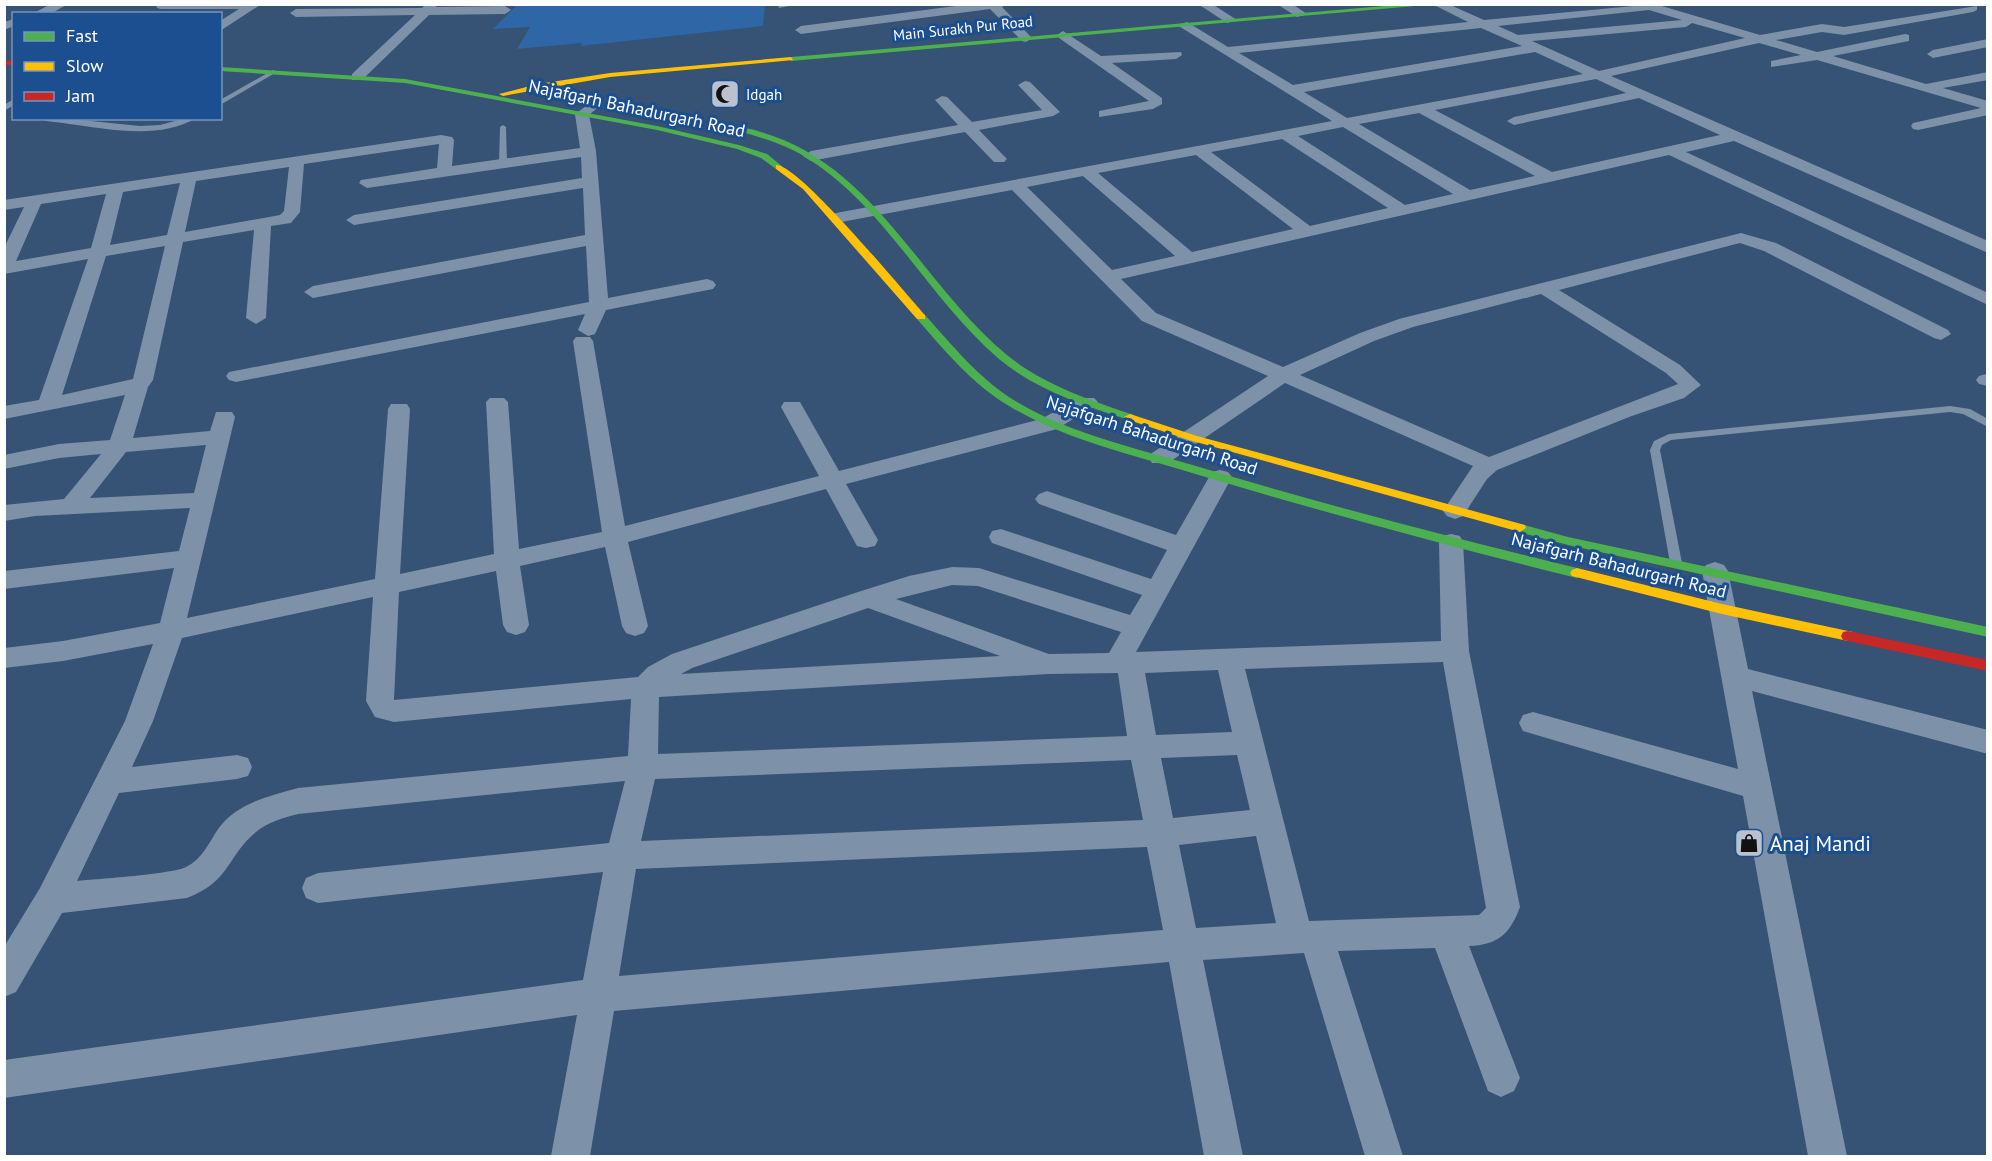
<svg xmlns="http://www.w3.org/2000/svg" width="1992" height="1161" font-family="'PT Sans',sans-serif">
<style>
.green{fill:#2f66a5}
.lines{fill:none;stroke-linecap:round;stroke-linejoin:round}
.lane{fill:#7d92a8;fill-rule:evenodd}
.street{fill:#7d92a8;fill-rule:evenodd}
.fast{fill:#4caf50;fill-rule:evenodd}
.slow{fill:#ffc107;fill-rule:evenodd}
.jam{fill:#c62828;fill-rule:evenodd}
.labels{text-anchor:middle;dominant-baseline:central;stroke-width:6;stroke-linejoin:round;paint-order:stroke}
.far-street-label{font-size:15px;fill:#fff;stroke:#1b4f8f}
.far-poi-label{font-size:15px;fill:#fff;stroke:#1b4f8f;text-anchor:start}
.street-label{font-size:18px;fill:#fff;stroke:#1b4f8f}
.near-poi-label{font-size:21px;fill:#fff;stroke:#1b4f8f;text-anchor:start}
</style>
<rect width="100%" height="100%" fill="#365274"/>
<!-- green -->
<path class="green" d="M517 5V4L765 5 763 26 581 46 582 43 517 49 530 27 493 29Z"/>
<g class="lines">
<!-- lane -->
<g class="lane">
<path d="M273 70 275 71V73L220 105V100Z"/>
<path d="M14 99V105L4 111V105Z"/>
<path d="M37 118H61L140 126 160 125 186 118H196C160 140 108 129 69 124 58 122 46 122 37 118Z"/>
<path d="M503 125 506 127 507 163 503 165 499 163 500 127Z"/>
<path d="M1950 406 1970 409 1988 419V427L1963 414 1950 412 1671 440 1662 445 1660 450 1682 563 1676 567 1670 563 1650 450 1654 441 1669 434Z"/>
</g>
<!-- street -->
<g class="street">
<path d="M51 4H68L50 14H32Z"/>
<path d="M156 4H259L260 5 220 31V21L239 9H161L157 8Z"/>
<path d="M426 4H437L436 7 505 6 511 10 505 14 429 15 362 80H352V74L415 15 296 17 290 13 296 9 422 8Z"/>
<path d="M778 4H799L779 8Z"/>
<path d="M971 4H1007L1002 7 1032 38 1026 42 1022 41 990 9 801 34 795 30 801 26Z"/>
<path d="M1198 4H1212L1237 20 1227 23Z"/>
<path d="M1277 4H1292L1307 14 1297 17Z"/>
<path d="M1432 4H1448L1484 20 1655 4 1760 35 1822 24 1844 27 1977 6V10L1973 12 1844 35 1822 32 1776 40 1817 52 1905 34 1909 35V41L1833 56 1926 84 1988 72V80L1943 88 1988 101V115L1918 130 1913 129 1911 126 1913 123 1981 108 1817 60 1771 67V61L1801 55 1759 43 1611 76 1988 241V253L1734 141 1686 152 1988 293V305L1669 155 1121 279 1156 313 1283 367 1360 333 1399 319 1741 233 1776 243 1948 330 1951 334 1941 340 1934 338 1764 251 1740 243 1559 290 1680 365 1701 385 1684 398 1629 417 1497 470 1487 479 1463 516 1455 519 1447 516 1443 511 1473 466 1285 383 1168 463H1152L1149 458 1152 453 1268 376 1142 321 1012 190 836 223 828 218 836 213 1332 121 1177 25 1187 22 1228 47 1468 22ZM1649 10 1682 20 1518 35 1498 26ZM1692 23 1745 38 1599 71 1532 41 1686 27ZM1481 28 1522 46 1293 85 1239 53ZM1535 52 1583 74 1347 118 1304 92ZM1596 79 1626 93 1514 117 1507 121 1514 125 1639 98 1720 135 1552 172 1435 110ZM1419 113 1535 176 1470 190 1359 124ZM1343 127 1453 194 1405 205 1298 136ZM1282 139 1388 208 1310 226 1211 152ZM1196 155 1293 229 1192 252 1098 173ZM1083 176 1175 256 1112 270 1027 187ZM1541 294 1666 373 1678 384 1489 457 1300 375 1374 341 1413 327Z"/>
<path d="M14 19V26L4 30V22Z"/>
<path d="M1063 31 1101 56 1181 52 1182 55 1176 59 1112 63 1162 98V104L1153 109 1099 117V111L1149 101 1059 38 1057 35Z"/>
<path d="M1988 39V47L1933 58 1927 54 1933 50Z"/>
<path d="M1025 81 1030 82 1060 112 1053 116 979 130 1004 156 1007 159 1004 162H994L965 132 811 161 803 156 811 151 958 125 935 100 942 96 947 97 972 122 1042 110 1018 85Z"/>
<path d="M596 99 603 103 589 115 596 151 608 298 707 279 713 281 716 285 713 289 606 310 595 334 588 336 578 330 585 314 236 382 229 380 226 376 229 372 589 302 586 246 313 298 304 292 313 286 585 235 583 188 354 225 346 220 354 215 582 178 581 157 367 188 359 183 361 180 437 168 439 144 304 164 300 212 291 223 271 226 266 318 256 324 246 318 254 230 183 242 153 380 148 387 133 438 210 431 216 412H232L235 417 187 618 375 579 388 409 391 404H407L410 409 400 574 494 554 486 402 490 398H504L508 402 519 549 602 532 573 341 576 337H590L593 341 625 526 819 476 781 407 784 402H800L839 471 1041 419 1080 398H1094L1098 402 1094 406 1057 429 846 484 878 540 875 546 866 548 857 546 826 489 628 542 648 626 644 633 635 636 626 633 622 626 605 547 520 566 529 625 525 632 516 635 507 632 503 625 496 571 399 592 394 700 638 677 648 667 672 654 858 592 909 576 952 567 979 568 1130 615 1142 595 992 543 989 537 992 531 1001 529 1151 579 1167 550 1039 504 1035 499 1039 494 1047 491 1176 535 1212 472 1220 470 1228 472 1232 477 1136 652 1441 641 1439 542 1442 536 1451 534 1460 536 1463 542 1469 651 1520 907C1510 934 1498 945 1469 946L1520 1078 1514 1091 1501 1097 1488 1091 1435 948 1338 951 1403 1156H1365L1304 953 1203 960 1243 1156H1204L1169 962 614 1011 590 1156H551L577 1015 4 1098V1060L583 980 603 872 318 903 306 898 302 888 306 878 318 873 609 843 625 781 298 814C283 818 268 822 256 832 226 857 231 881 187 898L62 913 16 992 4 997V947L40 888 125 721 153 644 63 661 4 668V648L63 641 160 623 174 568 4 589V571L179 551 190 508 35 516 4 521V505L64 499 101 454 59 458 4 469V455L59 444 110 440 125 395 4 419V406L39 400 88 259 4 274V248L24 207 4 210V200L441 135 452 137 454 140 452 166 580 148 575 114ZM289 167 284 211 280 215 185 232 196 181ZM180 183 167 235 110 245 123 192ZM106 194 91 248 16 261 41 204ZM165 246 133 379 62 395 106 256ZM206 445 194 493 90 498 126 452ZM952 585 978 586 1121 632 1109 653 1049 654 896 599ZM373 597 366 701 375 717 394 722 631 699 628 756 298 788C269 796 237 803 218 829 209 843 202 859 186 867 173 874 97 879 77 881L119 793 237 779 248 776 252 767 248 758 237 755 132 767 153 721 182 638ZM868 608 1000 656 681 674 692 668ZM1443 662 1486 908 1479 915 1309 921 1245 669ZM1218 670 1232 732 1156 735 1145 673ZM1118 673 1127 736 658 754 659 697 1048 674ZM1237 755 1250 810 1173 818 1161 758ZM1131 760 1143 820 641 841 655 779ZM1256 836 1276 923 1196 928 1179 845ZM1147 847 1163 930 619 976 636 869Z"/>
<path d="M1986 374 1988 386 1979 384 1976 380 1979 376Z"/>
<path d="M1715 562 1724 565 1728 571 1748 669 1988 730V754L1752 691 1847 1156H1808L1743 796 1533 734 1523 731 1519 723 1523 715 1533 712 1738 769 1702 571 1706 565Z"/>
</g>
<!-- fast -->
<g class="fast">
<path d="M1407 4H1438L791 61 788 59 791 57Z"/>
<path d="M220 67 405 79 657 126 739 145 767 154 783 167 776 169 761 158 737 149 657 130 405 83 220 71Z"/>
<path d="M742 128C752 128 763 133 773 136 878 173 925 288 1007 355 1044 385 1090 400 1134 415V419H1126C1082 405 1035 389 999 359 929 299 887 210 810 160 789 146 766 139 742 132Z"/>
<path d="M921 314 925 315C953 346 980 380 1017 402 1071 434 1136 448 1196 466 1322 504 1449 537 1577 568L1584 573 1577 578C1448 546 1319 511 1192 473 1130 454 1065 440 1009 406 972 384 945 351 917 319V315Z"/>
<path d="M1520 524 1568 537 1988 627V637L1568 545 1515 531 1514 528Z"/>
</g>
<!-- slow -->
<g class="slow">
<path d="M791 57 793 60 610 77 503 96 499 94 538 84 610 73Z"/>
<path d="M776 165C799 164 904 292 925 315V319H917L803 189 776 169Z"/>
<path d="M1130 414 1197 436 1525 525 1526 528 1520 532 1189 440 1126 419 1124 417Z"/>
<path d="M1577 568 1722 604 1848 631 1853 632 1855 636 1853 640 1848 641 1722 614 1572 576 1570 573 1572 570Z"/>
</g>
<!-- jam -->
<g class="jam">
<rect x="4" y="61" width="10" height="4"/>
<path d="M1848 631 1988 660V671L1843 640 1841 636 1843 632Z"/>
</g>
</g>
<!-- icons -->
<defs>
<g id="mosque-square" transform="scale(1.5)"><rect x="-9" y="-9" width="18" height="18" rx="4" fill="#b9c2ce" stroke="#1b4f8f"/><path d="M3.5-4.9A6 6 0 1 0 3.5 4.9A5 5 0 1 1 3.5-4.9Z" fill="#111"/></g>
<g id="shop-square" transform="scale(1.5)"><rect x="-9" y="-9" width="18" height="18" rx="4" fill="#b9c2ce" stroke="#1b4f8f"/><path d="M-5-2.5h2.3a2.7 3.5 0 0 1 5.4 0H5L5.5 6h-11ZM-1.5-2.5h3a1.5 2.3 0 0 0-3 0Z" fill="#111"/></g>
</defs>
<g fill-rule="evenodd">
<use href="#mosque-square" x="725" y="94"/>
<use href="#shop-square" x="1749" y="843"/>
</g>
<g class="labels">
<!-- far-street labels -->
<g class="far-street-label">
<text transform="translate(963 28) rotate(-6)">Main Surakh Pur Road</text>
</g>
<!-- far-poi labels -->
<g class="far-poi-label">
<text x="746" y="94">Idgah</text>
</g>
<!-- street labels -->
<g class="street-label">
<text transform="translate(637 108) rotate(12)">Najafgarh Bahadurgarh Road</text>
<text transform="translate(1152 435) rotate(18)">Najafgarh Bahadurgarh Road</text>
<text transform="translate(1619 565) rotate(14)">Najafgarh Bahadurgarh Road</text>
</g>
<!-- near-poi labels -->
<g class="near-poi-label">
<text x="1770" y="843">Anaj Mandi</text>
</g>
</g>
<!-- border -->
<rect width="1992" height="1161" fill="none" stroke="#ffffff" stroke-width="12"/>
<!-- legend -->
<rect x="12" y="12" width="210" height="108" fill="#1b4f8f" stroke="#7695bc" stroke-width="1.5"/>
<rect x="24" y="32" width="30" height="9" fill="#4caf50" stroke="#7695bc" stroke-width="1.5"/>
<text x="66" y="42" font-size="18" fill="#ffffff">Fast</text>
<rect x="24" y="62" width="30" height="9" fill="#ffc107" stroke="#7695bc" stroke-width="1.5"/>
<text x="66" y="72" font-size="18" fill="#ffffff">Slow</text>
<rect x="24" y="92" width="30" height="9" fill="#c62828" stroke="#7695bc" stroke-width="1.5"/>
<text x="66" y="102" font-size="18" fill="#ffffff">Jam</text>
</svg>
